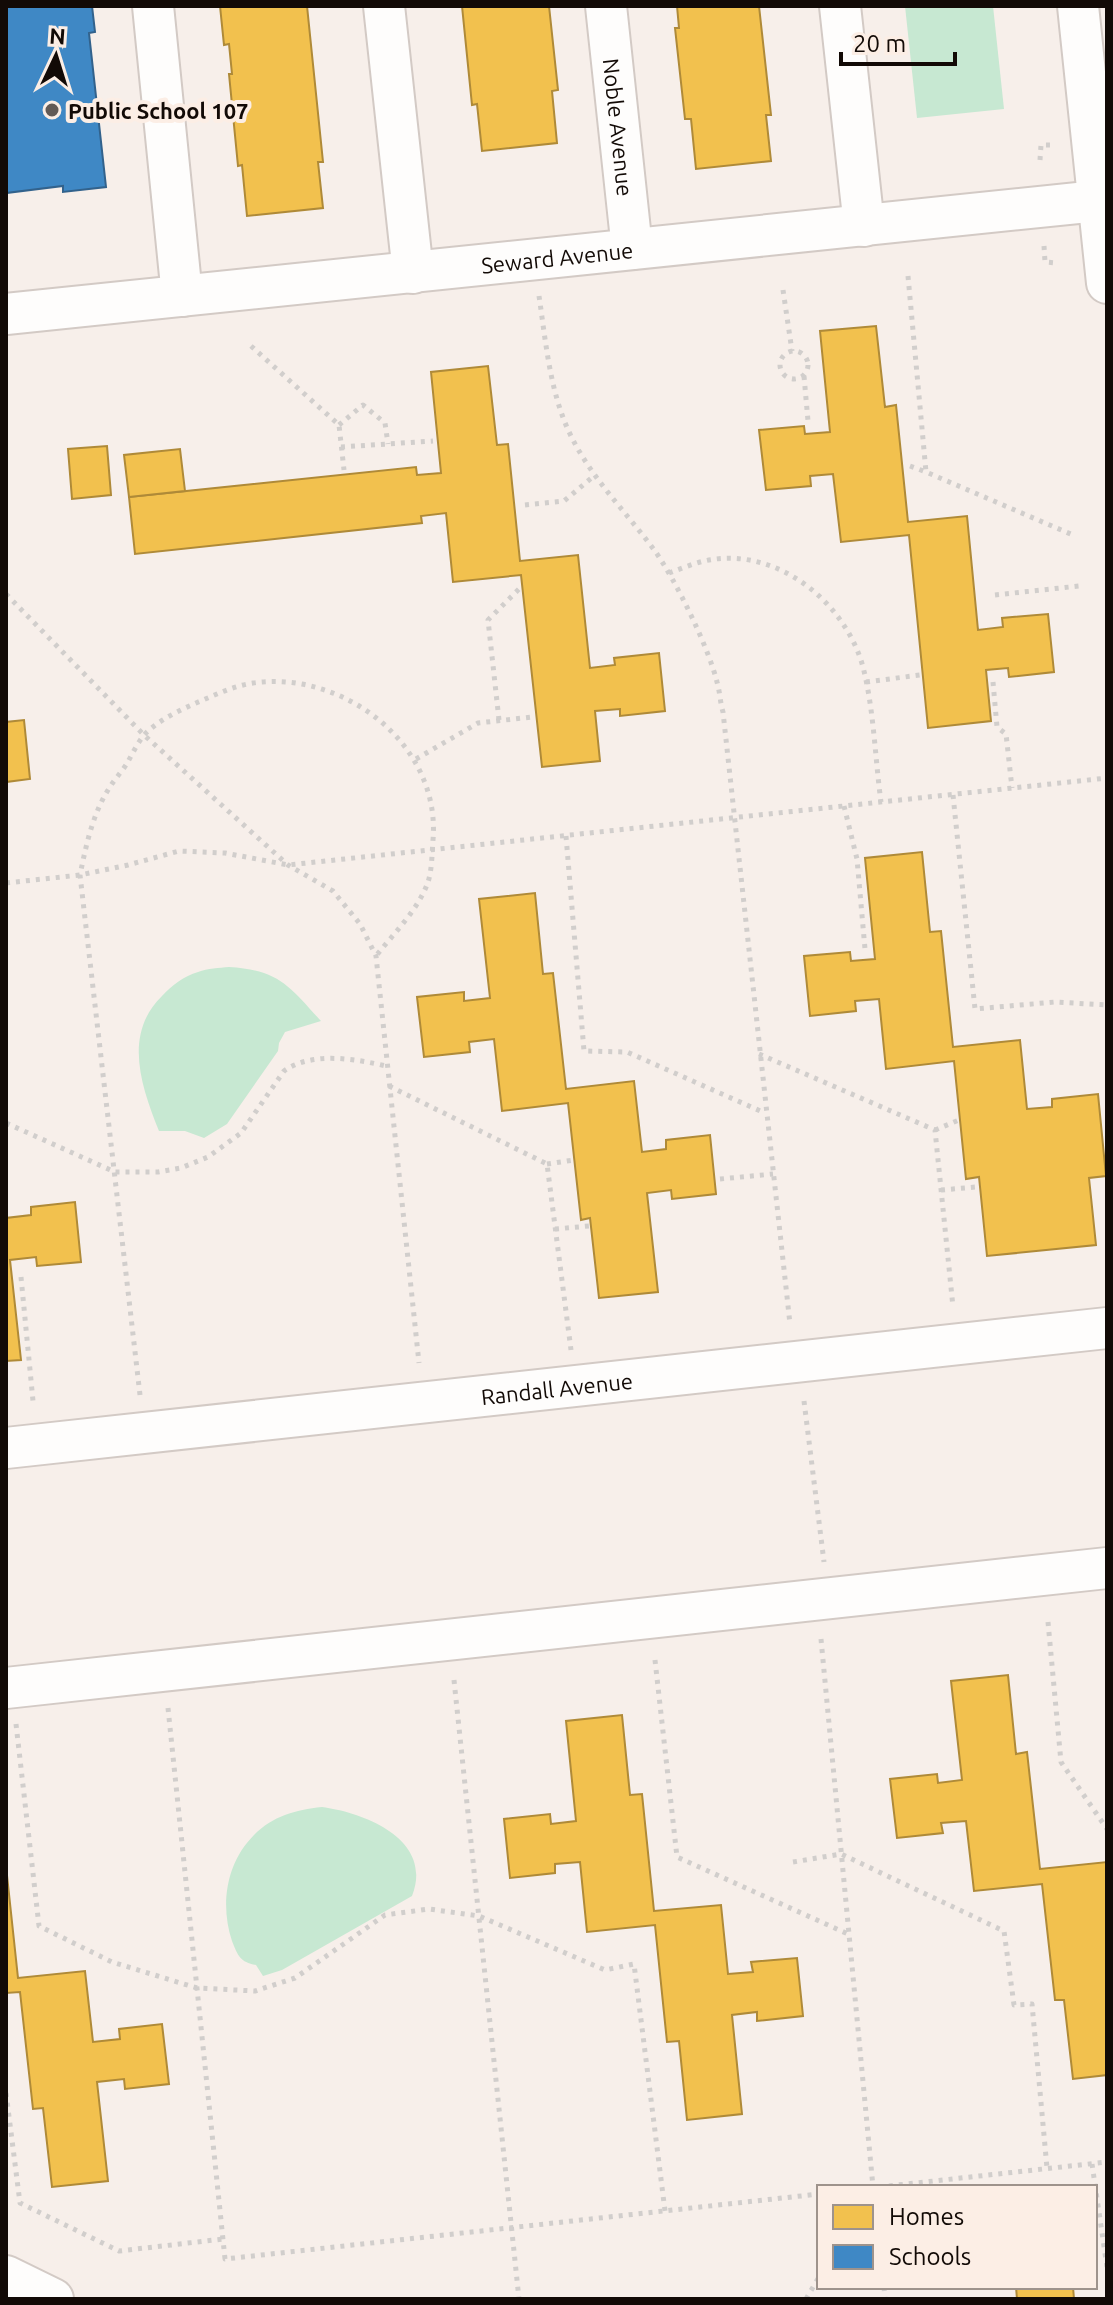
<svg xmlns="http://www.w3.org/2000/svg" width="1113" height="2305" font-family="Ubuntu,sans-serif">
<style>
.green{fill:#c7e8d2}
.homes{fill:#f2c14e;stroke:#af8a38;stroke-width:2}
.schools{fill:#3f88c5;stroke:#32628c;stroke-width:2}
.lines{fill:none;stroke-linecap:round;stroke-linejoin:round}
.minor-casing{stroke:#d3cac5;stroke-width:44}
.path{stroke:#d1cecc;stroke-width:5;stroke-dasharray:4 6;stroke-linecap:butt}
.minor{stroke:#fefdfc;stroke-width:40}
.poi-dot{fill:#625a56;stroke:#fceee5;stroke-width:3}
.labels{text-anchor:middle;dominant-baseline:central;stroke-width:8;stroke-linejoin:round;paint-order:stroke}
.poi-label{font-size:22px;font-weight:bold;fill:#120a06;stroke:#fceee5;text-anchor:start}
.street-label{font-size:22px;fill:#120a06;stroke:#fceee5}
</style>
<rect width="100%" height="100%" fill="#f7efea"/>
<!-- green -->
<g class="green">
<path d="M905 6H993L1004 109 917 118Z"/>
<path d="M229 967C279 970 289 986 321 1021L285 1032 279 1043 278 1051 227 1124 204 1138 185 1131H159C141 1086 123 1034 162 996 172 985 184 976 198 972 208 968 219 968 229 967Z"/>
<path d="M322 1807C366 1813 434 1840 412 1896L282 1970 263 1976 256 1965C240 1962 238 1956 232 1941 220 1905 226 1863 254 1835 273 1816 295 1810 322 1807Z"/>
</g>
<!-- homes -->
<g class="homes">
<path d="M220 6H307L323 162H318L323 208 247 216 242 165 238 166 229 74H232L229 44 224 45Z"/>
<path d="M462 6H549L558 90 552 91 557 143 482 151 477 104 472 105Z"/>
<path d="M677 6H759L771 115H766L771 161 696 169 691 119H685L675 28H679Z"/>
<path d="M876 326 885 407 896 405 908 522 967 516 978 630 1003 627 1002 618 1048 614 1054 672 1009 677 1008 668 986 670 991 721 928 728 909 535 841 542 833 474 810 476 811 486 766 490 759 430 804 426 805 434 830 432 820 331Z"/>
<path d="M488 366 497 445 508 444 520 561 578 555 590 668 615 665 614 658 659 653 665 711 620 716V709L595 711 600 761 542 767 521 575 453 582 446 513 421 516 422 523 135 554 129 497 416 467 417 475 441 473 431 372Z"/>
<path d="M107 446 111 495 72 499 68 449Z"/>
<path d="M180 449 185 491 129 497 124 455Z"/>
<path d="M24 720 30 779 6 782V722Z"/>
<path d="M922 852 930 932 941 931 953 1047 1020 1040 1027 1109 1052 1107V1099L1098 1094 1106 1176 1089 1178 1096 1245 987 1256 979 1177 966 1179 954 1061 886 1069 879 999 855 1001 856 1011 810 1016 804 956 850 952 851 961 875 959 865 858Z"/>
<path d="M535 893 543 974 553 973 566 1089 634 1081 642 1152 666 1149V1140L710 1135 716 1194 672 1199 671 1190 647 1193 658 1292 599 1298 590 1218 581 1220 568 1103 502 1111 494 1039 469 1042 470 1052 424 1057 417 997 464 992V1001L490 998 479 899Z"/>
<path d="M75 1202 81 1262 37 1266 36 1257 10 1260 21 1360 6 1361V1218L31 1215V1207Z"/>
<path d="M1008 1675 1016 1754 1027 1752 1040 1869 1107 1862V2075L1073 2079 1064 2000H1055L1042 1884 974 1891 966 1821 941 1823 943 1833 897 1838 890 1779 937 1774 938 1783 962 1780 951 1681Z"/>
<path d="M622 1715 630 1795 642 1794 654 1911 721 1905 728 1974 753 1972 751 1962 797 1958 803 2016 757 2021V2012L732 2015 742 2114 687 2120 679 2041 667 2042 655 1925 587 1932 580 1862 555 1864V1873L510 1878 504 1819 550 1814 551 1824 576 1821 566 1721Z"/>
<path d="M6 1866 18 1978 85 1971 93 2042 120 2039 119 2029 162 2024 169 2084 125 2089 124 2079 97 2082 108 2181 52 2187 43 2108 33 2109 20 1992 6 1993Z"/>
<path d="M1016 2287H1073L1074 2299H1017Z"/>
</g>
<!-- schools -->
<path class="schools" d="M6 6H92L95 32 89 33 106 187 63 192V186L6 193Z"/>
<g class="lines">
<!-- minor casing -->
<g class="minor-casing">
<g id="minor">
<path d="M153 6 182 296"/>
<path d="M384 6 413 273"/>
<path id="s1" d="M606 6 632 249"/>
<path d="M840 6 864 226"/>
<path d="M1078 6 1107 283"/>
<path id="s2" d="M6 314 1107 200"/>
<path id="s3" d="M6 1448 1107 1328"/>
<path d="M6 1688 1107 1568"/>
<path d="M6 2276 53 2299"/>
</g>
</g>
<!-- path -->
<g class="path">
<path d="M1040 160 1041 145H1055"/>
<path d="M1044 246 1045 262 1057 263"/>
<path d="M908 276 926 472 1073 535"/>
<path d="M783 290 792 351"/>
<path d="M539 296C546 343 550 395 572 438 593 480 627 513 655 551 676 581 708 646 717 682 720 692 720 702 723 712L790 1324"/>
<path d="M251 346 339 425 344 470"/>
<circle cx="794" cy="365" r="14"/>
<path d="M804 376 808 421"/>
<path d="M339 425 363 405 385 423 388 444"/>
<path d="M341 447 433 441"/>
<path d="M910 466 926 472"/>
<path d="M525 505 564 501 595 475"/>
<path d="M669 573C680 569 692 564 704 561 775 545 845 601 863 667 874 710 875 758 881 802"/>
<path d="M6 594 144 735 288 865 333 891 360 924 376 956 419 1363"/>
<path d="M995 595 1079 586"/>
<path d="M866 682 920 675"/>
<path d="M993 682 997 727 1006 734 1012 788"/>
<path d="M499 720 488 620 519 589"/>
<path d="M416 759 478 723 532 717"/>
<path d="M953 795 975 1009 1055 1002 1107 1005"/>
<path d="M844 806 857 859 865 949"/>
<path d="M566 836 584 1051 627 1052 765 1113"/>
<path d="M6 883 80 875 128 865 179 851 225 853 288 865 1107 778"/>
<path d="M759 1054 935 1130 953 1307"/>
<path d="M389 1086 547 1164 571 1350"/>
<path d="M6 1123 115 1172H158L181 1168 208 1157 241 1133 284 1071C312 1051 356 1059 386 1066"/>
<path d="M935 1130 959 1120"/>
<path d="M547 1164 574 1160"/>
<path d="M720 1179 773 1174"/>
<path d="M941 1190 976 1187"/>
<path d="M555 1229 589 1226"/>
<path d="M21 1277 33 1401"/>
<path d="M140 1395 80 875C86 846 92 816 108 790 113 781 120 774 126 765 132 755 137 743 145 734 159 720 178 711 196 703 215 695 233 686 253 683 344 670 441 745 433 840 432 853 432 870 428 882 418 910 394 933 376 956"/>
<path d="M804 1401 824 1562"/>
<path d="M1048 1622 1061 1762 1107 1829"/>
<path d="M821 1639 873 2187"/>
<path d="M655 1660 677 1857 848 1934"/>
<path d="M454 1680 519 2299"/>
<path d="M168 1708 225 2259 819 2194"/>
<path d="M16 1724 39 1926 112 1962 197 1988 255 1991 295 1978 385 1915 429 1909 479 1916 605 1970 634 1964 665 2211"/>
<path d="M793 1862 841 1854 1004 1931 1014 2005 1032 2004 1047 2168"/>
<path d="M6 2093 20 2203 119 2251 223 2239"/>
<path d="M1092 2164 1107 2267"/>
<path d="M879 2187 1107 2162"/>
<path d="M884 2287 885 2299"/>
<path d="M806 2299 819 2277"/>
</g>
<!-- minor -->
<use href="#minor" class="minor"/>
</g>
<!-- markers -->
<circle class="poi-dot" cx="52" cy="110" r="8"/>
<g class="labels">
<!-- poi labels -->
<g class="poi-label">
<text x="68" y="110">Public School 107</text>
</g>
<!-- street labels -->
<g class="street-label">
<text stroke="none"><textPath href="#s1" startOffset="122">Noble Avenue</textPath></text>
<text stroke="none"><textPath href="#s2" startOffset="554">Seward Avenue</textPath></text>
<text stroke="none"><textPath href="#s3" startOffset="554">Randall Avenue</textPath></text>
</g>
</g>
<!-- border -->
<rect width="1113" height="2305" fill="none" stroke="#120a06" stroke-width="16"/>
<!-- legend -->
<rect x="817" y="2185" width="280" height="104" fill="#fceee5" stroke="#9e938c" stroke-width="2"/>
<rect x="833" y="2205" width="40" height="24" fill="#f2c14e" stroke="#9e938c" stroke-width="2"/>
<text x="889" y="2225" font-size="24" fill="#120a06">Homes</text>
<rect x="833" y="2245" width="40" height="24" fill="#3f88c5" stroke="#9e938c" stroke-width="2"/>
<text x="889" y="2265" font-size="24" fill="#120a06">Schools</text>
<!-- north arrow -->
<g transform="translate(56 56) rotate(4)" stroke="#fceee5" stroke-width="6" paint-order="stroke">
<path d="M0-6L14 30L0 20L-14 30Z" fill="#120a06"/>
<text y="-12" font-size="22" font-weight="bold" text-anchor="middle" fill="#120a06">N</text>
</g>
<!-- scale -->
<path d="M841 52v12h114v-12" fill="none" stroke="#120a06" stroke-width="4"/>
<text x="853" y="52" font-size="24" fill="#120a06" stroke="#fceee5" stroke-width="6" paint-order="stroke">20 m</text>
</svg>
